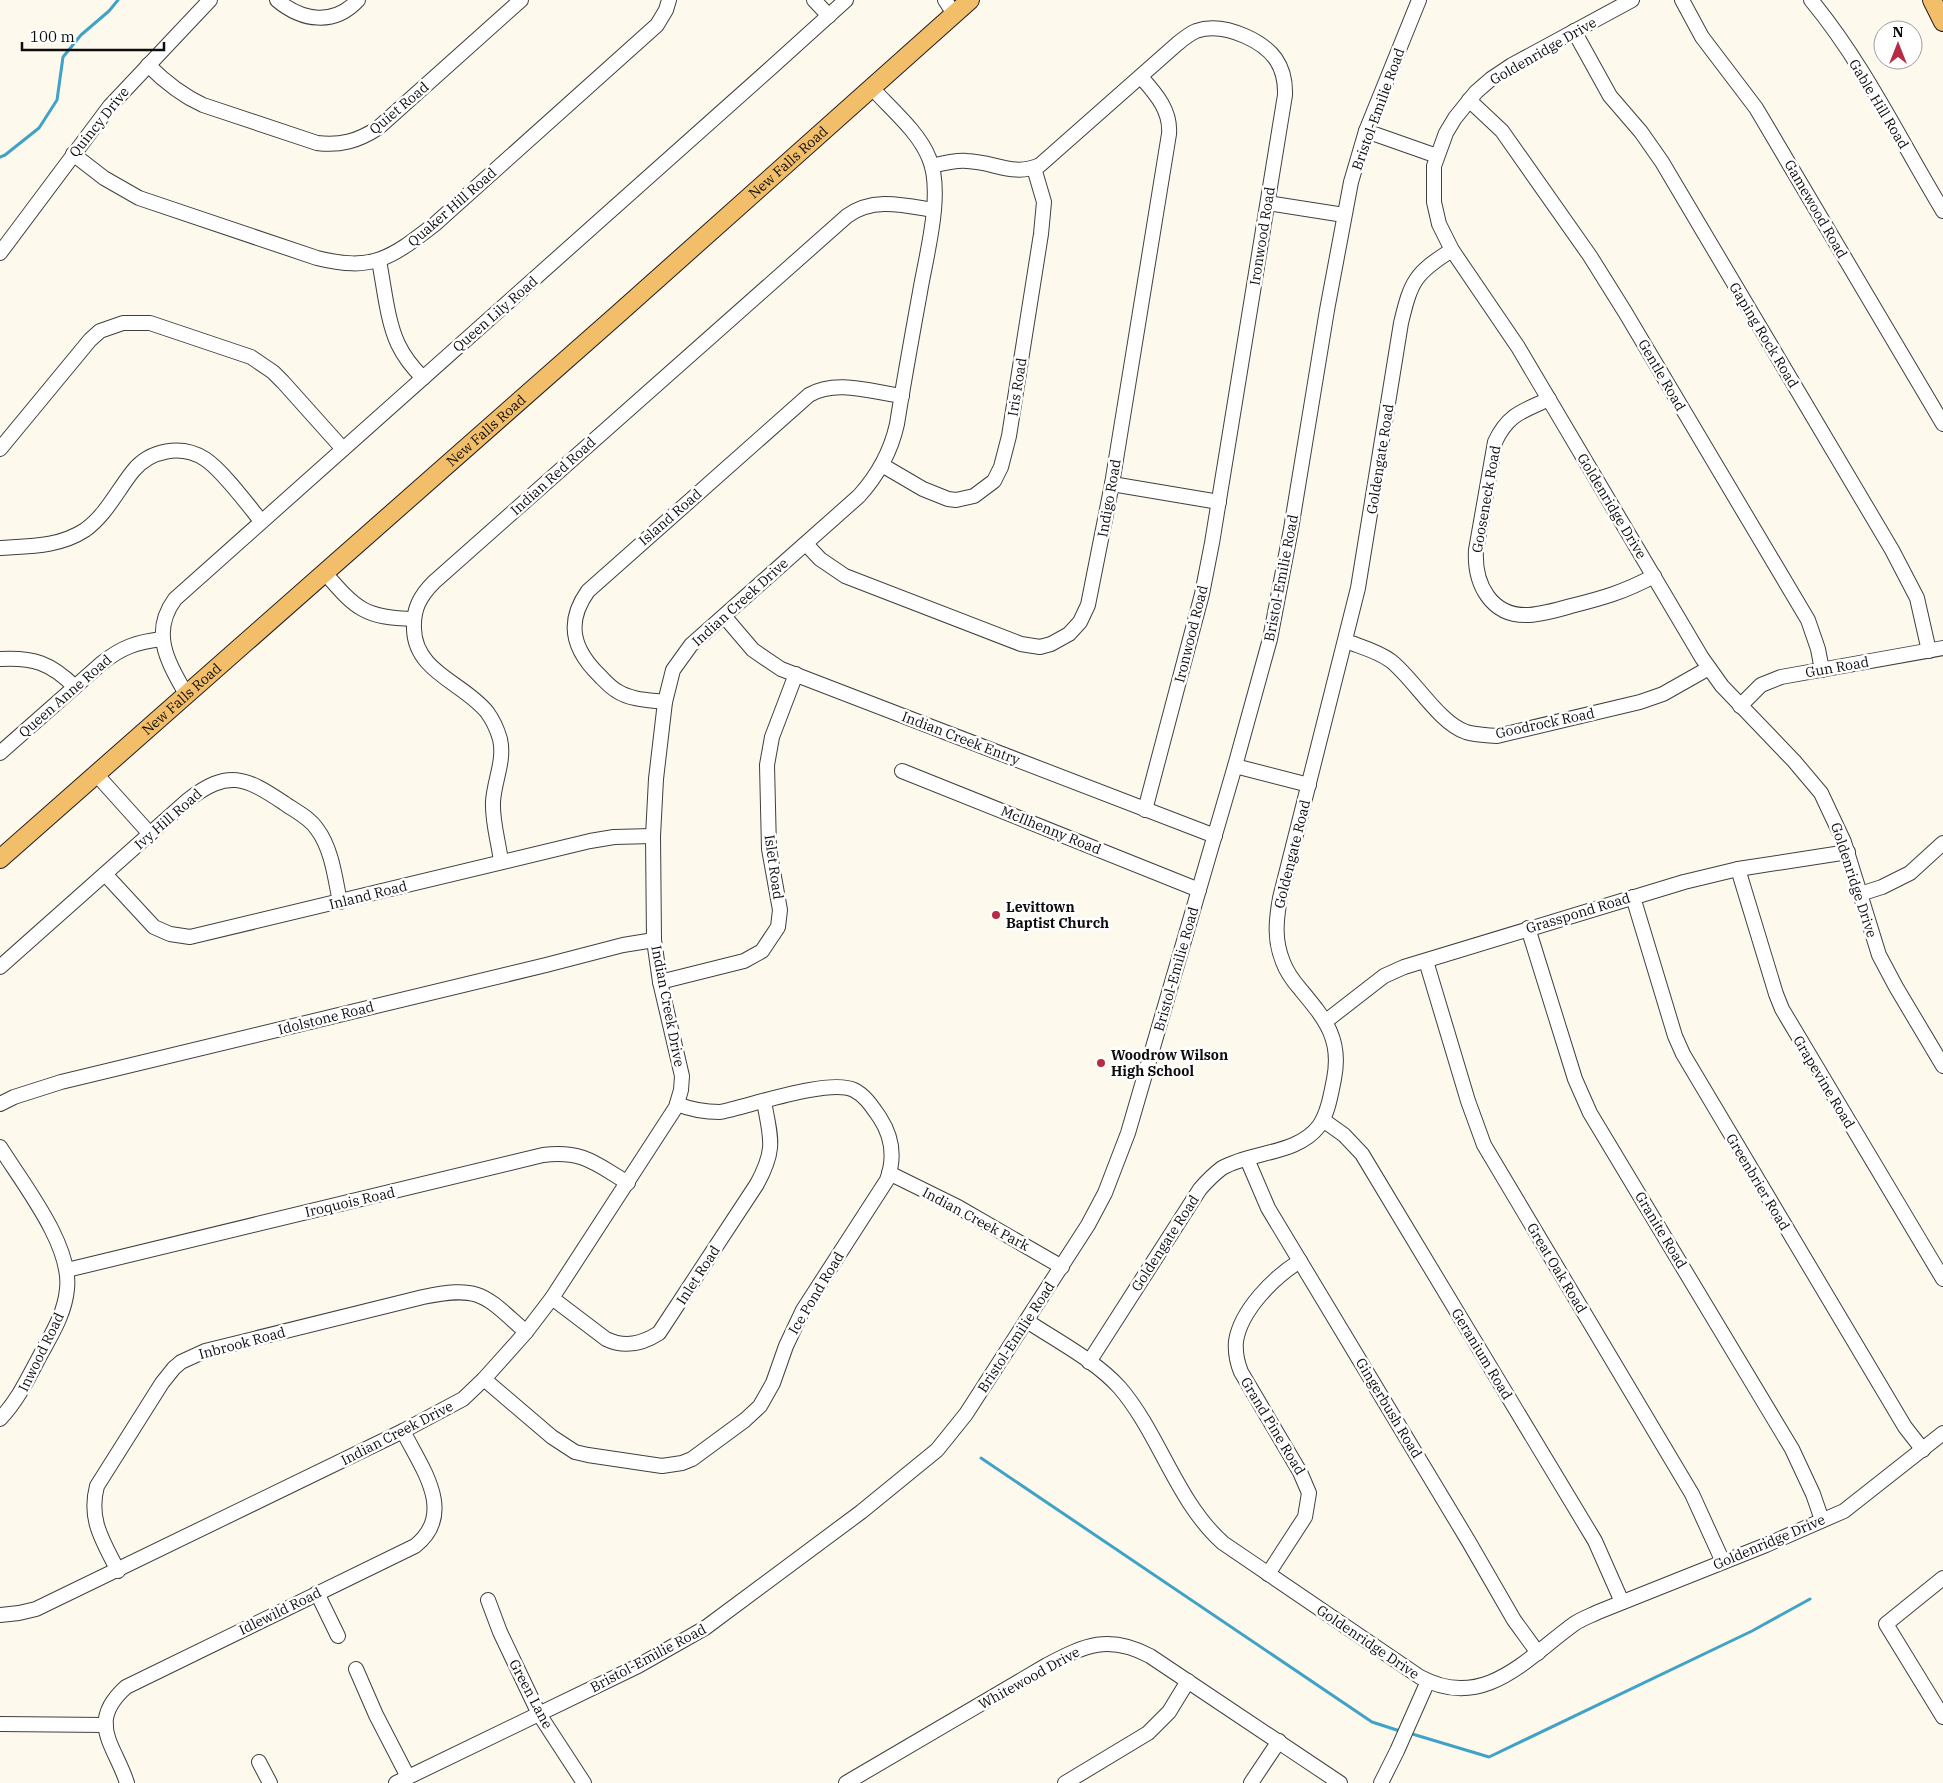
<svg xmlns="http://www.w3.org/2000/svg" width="1943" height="1783" font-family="'IBM Plex Serif',serif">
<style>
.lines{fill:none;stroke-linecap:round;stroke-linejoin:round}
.stream{stroke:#3fa2c6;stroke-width:3}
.minor-casing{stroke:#404040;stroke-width:16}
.major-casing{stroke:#1e1e1e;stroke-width:20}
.minor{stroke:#fff;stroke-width:14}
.major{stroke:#f2be6a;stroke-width:18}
.poi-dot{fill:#b62c45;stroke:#fff;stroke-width:2}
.labels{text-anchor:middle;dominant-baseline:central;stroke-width:5;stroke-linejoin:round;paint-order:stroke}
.street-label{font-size:14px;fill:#0d0d0d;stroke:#fff}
.poi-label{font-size:14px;font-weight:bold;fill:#0d0d0d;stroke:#fff;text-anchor:start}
</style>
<rect width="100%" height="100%" fill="#fef9ed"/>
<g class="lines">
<!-- stream -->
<g class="stream">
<path d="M0 157 5 155 39 128 57 100 63 57 81 35 109 11 118 0"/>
<path d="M981 1458 1372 1722 1403 1732"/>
<path d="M1409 1733 1489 1757 1752 1631 1810 1599"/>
</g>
<!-- minor casing -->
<g class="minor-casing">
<g id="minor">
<path d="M277 0C302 21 334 26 358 0"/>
<path d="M814 0 829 16"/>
<path d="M945 0 954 14"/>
<path d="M1632 0 1512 65 1491 79 1476 92 1455 118 1446 133 1434 166V202L1439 224 1452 250 1518 347 1702 658 1722 686 1794 761 1821 793 1844 842 1879 955 1896 987 1943 1066"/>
<path d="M1682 0 1702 37 1756 108 1943 424"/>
<path d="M1811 0C1864 64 1900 140 1943 211"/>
<path d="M1574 31 1610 96 1641 132 1662 162 1892 550 1917 598 1929 651"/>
<path d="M148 65C165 82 181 95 203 105L317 143C340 146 358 141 378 128L521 0"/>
<path d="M1469 100 1502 131 1590 256 1625 312 1808 620 1818 649 1822 670"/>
<path d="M1366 131 1437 156"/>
<path d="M73 154 104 178 139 198 317 258C373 272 391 258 435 224L657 25 666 10 669 0"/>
<path d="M932 166C944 163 956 160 967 161 995 162 1013 177 1040 165L1177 44C1183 39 1189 34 1196 31 1213 25 1229 29 1245 36 1272 48 1286 65 1285 95L1212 543 1202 594 1145 810"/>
<path d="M1268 203 1344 215"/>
<path d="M0 253 110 106 210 0"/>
<path d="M379 261C384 285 387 321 398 344 404 357 413 368 423 378"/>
<path d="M1549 399C1523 411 1508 414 1495 442L1476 550C1474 584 1491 617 1529 615 1543 614 1557 610 1571 606 1603 598 1624 592 1654 576"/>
<path d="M0 449 90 340 100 331 123 323H150L251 357 273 372 283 382 343 449"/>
<path d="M882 465 923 489 948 499 956 500 974 496 994 481 1001 467 1009 436 1041 234 1044 202 1034 168"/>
<path d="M1112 484 1219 502"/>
<path d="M806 544 820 559 845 576 1021 644 1040 647 1051 644 1069 634 1080 622 1088 605 1112 484 1169 134C1171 110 1155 93 1141 77"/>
<path d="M0 548C29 546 59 547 85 530 106 515 117 491 133 471 150 450 181 444 205 459 222 470 248 505 261 521"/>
<path d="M325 573C356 609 365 618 414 619"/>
<path d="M724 616 753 650 781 669 1215 836"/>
<path d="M1346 641C1361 647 1378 651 1391 661 1414 679 1439 723 1466 732 1476 735 1486 735 1497 736L1640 702 1663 694 1709 668"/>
<path d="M0 659C33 657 51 663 75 687"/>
<path d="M186 694C168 662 150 633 175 599L773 66 846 0"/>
<path d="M665 702C649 700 631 700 617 691 610 687 605 681 600 676 573 650 565 623 588 591L809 395C836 379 872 392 902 396"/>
<path d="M1740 706 1761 685 1781 677 1943 648"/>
<path d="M0 753 102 663C122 647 137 642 162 639"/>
<path d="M1235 766 1309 785"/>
<path d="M902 771 1199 890"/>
<path d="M96 774 150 834"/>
<path d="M501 862C499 843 492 822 493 802 494 781 505 761 500 739 497 729 493 720 487 712 464 683 415 672 414 629 413 609 420 596 434 582L847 216C873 197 903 205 933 210"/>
<path d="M1738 869 1776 994 1782 1009 1943 1279"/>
<path d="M105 874 154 927 170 934 190 937 590 841 614 837 653 836"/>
<path d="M1860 894 1882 887 1910 873 1943 843"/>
<path d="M1633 897 1675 1036 1683 1054 1905 1427 1923 1450"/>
<path d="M1528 928 1575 1079 1590 1113 1792 1449 1813 1494 1822 1520"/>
<path d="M1426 961 1468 1101 1484 1145 1692 1494 1723 1562"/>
<path d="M0 967 188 800C228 769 245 777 284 803 295 811 309 817 317 829 332 849 335 878 340 902"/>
<path d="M660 982 744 961 762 951 778 927 780 910 769 849 767 765 772 737 796 674"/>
<path d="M1326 1021 1384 976 1404 967 1684 882 1738 869 1848 852"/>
<path d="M0 1104 14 1097 61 1082 546 965 623 945 654 940"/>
<path d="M1323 1120 1344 1135 1362 1154 1595 1541 1622 1602"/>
<path d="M0 1147C23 1184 72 1245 67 1289 65 1312 53 1332 42 1352 29 1376 19 1399 0 1419"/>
<path d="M1247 1159 1268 1208 1469 1542 1514 1620 1538 1653"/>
<path d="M889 1173 958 1207 1062 1267"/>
<path d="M67 1270 543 1155C583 1150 596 1164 628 1183"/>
<path d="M552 1298 606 1339C625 1348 642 1344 659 1333L757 1184C776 1149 771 1139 764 1102"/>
<path d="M1027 1321C1057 1341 1096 1361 1120 1388 1160 1435 1176 1501 1223 1543L1420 1677C1484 1712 1528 1657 1574 1624 1581 1619 1590 1616 1598 1612L1766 1545 1844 1511 1943 1433"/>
<path d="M1089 1362 1200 1189C1207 1181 1214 1174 1222 1168 1252 1151 1297 1155 1319 1126 1328 1113 1331 1094 1334 1079 1342 1039 1325 1019 1301 990 1294 982 1287 973 1283 962 1274 940 1276 921 1280 898L1358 588 1401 323C1411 281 1415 273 1452 250"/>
<path d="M484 1379 552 1437 575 1452 588 1455 662 1466 682 1463 692 1459 745 1420 760 1406 773 1383 786 1346 803 1310 887 1180C895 1158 893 1138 880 1118 873 1108 866 1096 854 1090 829 1078 750 1106 720 1112 704 1112 692 1110 677 1104"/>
<path d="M118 1571C103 1541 88 1520 97 1486L162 1383 174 1368 181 1362 205 1351 423 1297C481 1285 484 1295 526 1332"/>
<path d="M1268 1574 1305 1517 1309 1493 1300 1472 1241 1372C1237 1362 1235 1352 1236 1341 1241 1310 1274 1277 1300 1261"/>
<path d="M1943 1578 1886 1624 1943 1717"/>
<path d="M317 1593 338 1636"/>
<path d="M488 1600 500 1632 539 1714 584 1783"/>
<path d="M0 1615 19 1613 36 1609 403 1431 463 1399 484 1379 526 1332 552 1298 676 1107 681 1090 682 1076 660 982 654 940 653 836 656 779 665 702 673 670 691 645 859 496C878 475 891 451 897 424 904 380 912 336 920 292 926 256 944 192 929 158 919 132 890 108 872 88"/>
<path d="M356 1669 376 1715 408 1777"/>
<path d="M0 1724 106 1725"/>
<path d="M259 1762 270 1783"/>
<path d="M127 1783C115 1745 86 1723 126 1687L415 1546C457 1513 421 1467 403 1431"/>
<path d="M396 1783 638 1666 705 1628 861 1512 937 1450 966 1414 1088 1225 1105 1193 1128 1133 1235 766 1270 639 1291 529 1327 310 1351 182 1366 131 1419 0"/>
<path d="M846 1783 1047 1665C1085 1645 1109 1634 1150 1656L1340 1783"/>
<path d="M1065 1783 1148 1733 1169 1712 1188 1681"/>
<path d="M1251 1783 1279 1741"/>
<path d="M1381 1783 1397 1751 1428 1681"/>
</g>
</g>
<!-- major casing -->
<g class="major-casing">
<g id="major">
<path d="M1932 0 1943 22"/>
<path id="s1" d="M0 859 617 315 970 0"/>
</g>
</g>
<!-- minor -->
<use href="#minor" class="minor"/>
<!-- major -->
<use href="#major" class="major"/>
</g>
<!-- markers -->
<g class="poi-dot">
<circle cx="996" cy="915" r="5"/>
<circle cx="1101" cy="1063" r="5"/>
</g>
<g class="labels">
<!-- street labels -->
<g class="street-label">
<text transform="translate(1543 51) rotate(-30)">Goldenridge Drive</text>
<text transform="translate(1879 104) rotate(59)">Gable Hill Road</text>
<text transform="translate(399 108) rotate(-40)">Quiet Road</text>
<text transform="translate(1378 109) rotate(-70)">Bristol-Emilie Road</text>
<text transform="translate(99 122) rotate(-51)">Quincy Drive</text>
<text stroke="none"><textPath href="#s1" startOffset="1052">New Falls Road</textPath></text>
<text transform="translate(452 207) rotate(-41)">Quaker Hill Road</text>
<text transform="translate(1816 209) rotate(60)">Gamewood Road</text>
<text transform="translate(1262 236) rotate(-81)">Ironwood Road</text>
<text transform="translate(495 314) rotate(-41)">Queen Lily Road</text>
<text transform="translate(1764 335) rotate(59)">Gaping Rock Road</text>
<text transform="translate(1662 375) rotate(60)">Gentle Road</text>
<text transform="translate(1017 387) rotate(-81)">Iris Road</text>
<text stroke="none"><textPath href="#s1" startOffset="648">New Falls Road</textPath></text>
<text transform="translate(1380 459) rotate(-81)">Goldengate Road</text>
<text transform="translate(553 476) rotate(-42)">Indian Red Road</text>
<text transform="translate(1109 498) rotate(-80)">Indigo Road</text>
<text transform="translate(1486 499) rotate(-80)">Gooseneck Road</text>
<text transform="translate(1612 506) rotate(59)">Goldenridge Drive</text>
<text transform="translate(670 517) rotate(-41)">Island Road</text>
<text transform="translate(1281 578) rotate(-79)">Bristol-Emilie Road</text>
<text transform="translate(740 602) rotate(-42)">Indian Creek Drive</text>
<text transform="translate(1191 634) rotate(-76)">Ironwood Road</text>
<text transform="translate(1837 667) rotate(-10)">Gun Road</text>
<text transform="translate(65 696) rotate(-41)">Queen Anne Road</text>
<text stroke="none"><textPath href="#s1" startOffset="242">New Falls Road</textPath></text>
<text transform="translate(1545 723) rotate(-12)">Goodrock Road</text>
<text transform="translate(961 738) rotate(21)">Indian Creek Entry</text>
<text transform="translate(168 819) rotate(-41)">Ivy Hill Road</text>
<text transform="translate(1051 830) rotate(22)">McIlhenny Road</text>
<text transform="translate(1292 854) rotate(-76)">Goldengate Road</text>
<text transform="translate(774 867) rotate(82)">Islet Road</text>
<text transform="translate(1854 880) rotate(72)">Goldenridge Drive</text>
<text transform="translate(368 895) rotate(-14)">Inland Road</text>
<text transform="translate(1578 913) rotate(-17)">Grasspond Road</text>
<text transform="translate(1176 969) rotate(-74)">Bristol-Emilie Road</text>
<text transform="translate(668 1006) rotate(79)">Indian Creek Drive</text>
<text transform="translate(326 1018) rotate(-14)">Idolstone Road</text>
<text transform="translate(1824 1082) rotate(59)">Grapevine Road</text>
<text transform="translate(1758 1182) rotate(59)">Greenbrier Road</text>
<text transform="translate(350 1202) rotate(-13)">Iroquois Road</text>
<text transform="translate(976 1219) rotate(28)">Indian Creek Park</text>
<text transform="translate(1661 1230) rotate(59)">Granite Road</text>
<text transform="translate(1165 1243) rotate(-57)">Goldengate Road</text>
<text transform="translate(1557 1268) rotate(59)">Great Oak Road</text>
<text transform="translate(698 1275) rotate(-57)">Inlet Road</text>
<text transform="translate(816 1293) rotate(-59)">Ice Pond Road</text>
<text transform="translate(1016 1337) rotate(-57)">Bristol-Emilie Road</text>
<text transform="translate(242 1343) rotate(-15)">Inbrook Road</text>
<text transform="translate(41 1352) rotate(-64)">Inwood Road</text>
<text transform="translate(1482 1354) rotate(59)">Geranium Road</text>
<text transform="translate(1389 1408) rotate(59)">Gingerbush Road</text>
<text transform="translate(1273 1426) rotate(59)">Grand Pine Road</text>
<text transform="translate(397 1433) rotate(-27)">Indian Creek Drive</text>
<text transform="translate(1769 1542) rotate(-23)">Goldenridge Drive</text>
<text transform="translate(280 1611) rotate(-26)">Idlewild Road</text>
<text transform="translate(1368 1642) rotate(34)">Goldenridge Drive</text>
<text transform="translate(648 1658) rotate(-28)">Bristol-Emilie Road</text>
<text transform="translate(1029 1678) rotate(-29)">Whitewood Drive</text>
<text transform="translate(531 1694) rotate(62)">Green Lane</text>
</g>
<!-- poi labels -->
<g class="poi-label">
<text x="1006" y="907">Levittown<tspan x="1006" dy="16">Baptist Church</tspan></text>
<text x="1111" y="1055">Woodrow Wilson<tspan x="1111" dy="16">High School</tspan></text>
</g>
</g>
<!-- north arrow -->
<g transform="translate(1898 45)"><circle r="24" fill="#ffffff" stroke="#9e9e9e"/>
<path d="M0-4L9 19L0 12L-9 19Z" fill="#b62c45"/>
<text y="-8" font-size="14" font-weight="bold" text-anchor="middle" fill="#0d0d0d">N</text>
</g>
<!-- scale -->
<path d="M22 42v8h142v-8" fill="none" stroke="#0d0d0d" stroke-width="2.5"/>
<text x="30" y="42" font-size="15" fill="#0d0d0d" stroke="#ffffff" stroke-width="4" paint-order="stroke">100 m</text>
</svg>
